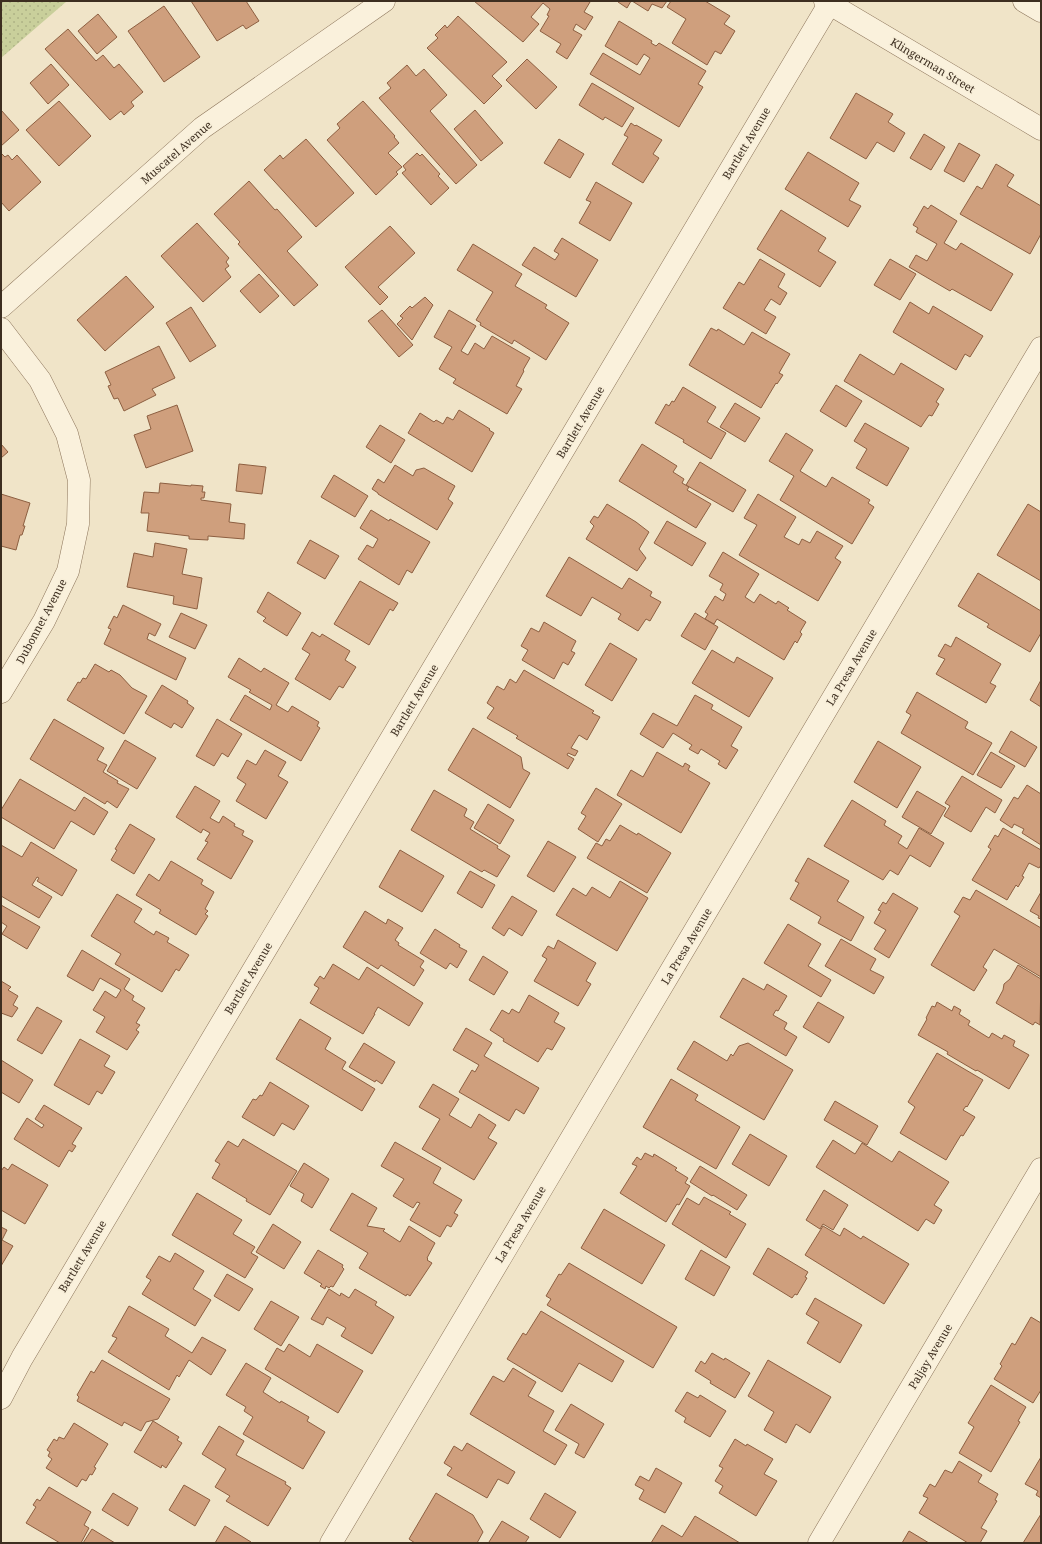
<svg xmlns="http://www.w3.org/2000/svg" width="1042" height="1544" font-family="'Noto Serif',serif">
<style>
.grass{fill:url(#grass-dots)}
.building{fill:#cf9f7d;stroke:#8d5f41}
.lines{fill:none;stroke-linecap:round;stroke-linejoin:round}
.minor-casing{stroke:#8d765c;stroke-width:23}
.minor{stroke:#faf1dc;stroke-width:22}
.labels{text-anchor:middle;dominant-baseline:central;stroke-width:3;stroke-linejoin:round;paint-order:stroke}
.street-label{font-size:11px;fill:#3d2e20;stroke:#f7eed8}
</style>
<defs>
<pattern id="grass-dots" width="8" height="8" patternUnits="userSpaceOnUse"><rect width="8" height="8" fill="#c9cf9b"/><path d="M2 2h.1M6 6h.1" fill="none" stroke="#aeb285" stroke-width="1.8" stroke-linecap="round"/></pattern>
</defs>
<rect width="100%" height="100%" fill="#f0e4c8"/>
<!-- grass -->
<path class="grass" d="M1 1H67L1 58Z"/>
<!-- building -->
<g class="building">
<path d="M191 1H246L259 21 246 29 243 25 217 41Z"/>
<path d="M474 1H587L590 2 584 12 593 17 585 30 576 24 573 30 582 35 567 59 556 52 561 44 540 31 549 16 547 15 550 9 543 3 531 17 539 24 523 42Z"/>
<path d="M619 1H631L627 8 618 2Z"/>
<path d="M632 1H667L662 8 652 4 648 11Z"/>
<path d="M671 1H705L730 16 724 24 735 31 721 54 715 51 707 65 672 43 686 19 667 7Z"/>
<path d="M164 6 200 57 164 82 128 31Z"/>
<path d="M98 14 117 37 97 54 78 31Z"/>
<path d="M458 16 507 62 492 76 502 86 484 104 427 48 438 38 435 35 445 25 447 28Z"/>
<path d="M619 21 652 41 651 43 656 46 659 43 706 71 698 84 703 87 679 127 590 74 603 53 640 75 650 58 644 54 637 65 605 46Z"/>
<path d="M68 29 96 61 103 55 114 68 119 64 143 92 131 102 134 106 124 115 121 111 110 120 45 49Z"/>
<path d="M527 59 557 87 536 109 506 80Z"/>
<path d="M51 64 69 85 48 104 30 83Z"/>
<path d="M407 65 416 76 424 69 447 95 430 111 477 165 456 184 379 98 391 88 387 83Z"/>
<path d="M592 83 634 108 622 127 605 117 603 120 579 105Z"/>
<path d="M856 93 893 114 888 122 905 133 894 152 877 142 866 159 830 138Z"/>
<path d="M59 101 91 136 59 166 26 130Z"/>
<path d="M363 101 395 136 394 137 399 143 388 153 402 167 396 172 398 174 376 195 327 140 340 128 337 124Z"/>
<path d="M1 110 19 130 1 146Z"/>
<path d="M475 110 503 143 481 161 454 129Z"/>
<path d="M631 123 635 126 636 125 662 140 653 154 659 158 643 183 612 164 628 137 624 135Z"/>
<path d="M924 134 945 147 931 170 910 158Z"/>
<path d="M306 139 354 193 316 227 264 170 280 155 283 159Z"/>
<path d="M559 139 584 154 570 178 544 163Z"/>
<path d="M959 143 980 155 964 182 944 171Z"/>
<path d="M808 152 859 183 849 200 861 206 848 227 785 189Z"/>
<path d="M1 153 5 157 8 155 12 160 17 155 41 182 9 211 1 202Z"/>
<path d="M417 153 420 156 422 154 440 174 438 176 449 188 431 205 402 173 406 170 403 166Z"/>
<path d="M996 164 1014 175 1007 186 1041 206V234L1030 254 960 214 977 186 982 189Z"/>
<path d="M249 181 275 210 277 209 302 237 287 251 318 285 294 306 238 244 240 242 214 214Z"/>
<path d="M596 182 632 203 610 241 579 223 591 202 586 200Z"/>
<path d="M931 205 957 221 944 243 956 250 961 243 1013 274 991 311 952 289 950 291 909 267 916 255 927 261 937 244 916 232 918 228 913 225 924 206 928 209Z"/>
<path d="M781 210 826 238 818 251 836 262 820 287 757 249Z"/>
<path d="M197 223 229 258 226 262 229 266 225 269 231 277 203 302 161 256Z"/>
<path d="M390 226 415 253 378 287 388 297 380 305 345 267Z"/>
<path d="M562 238 598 260 576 297 522 265 534 247 555 260 559 254 554 251Z"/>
<path d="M473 244 522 274 515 286 547 305 545 308 569 323 546 360 514 340 512 344 480 325 481 323 476 320 493 292 457 270Z"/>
<path d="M760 259 785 274 778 287 787 293 780 305 771 299 764 310 776 317 766 334 723 308 739 282 744 285Z"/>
<path d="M890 259 916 274 900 300 874 285Z"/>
<path d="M259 274 279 296 260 313 240 291Z"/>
<path d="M126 276 154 307 105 351 77 320Z"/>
<path d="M425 297 433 305 412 340 397 324 403 318 400 316 410 306 412 308Z"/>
<path d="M910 302 929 314 933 306 983 336 970 357 965 354 956 370 893 332Z"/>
<path d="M191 307 216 346 190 362 166 323Z"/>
<path d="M382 310 413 345 399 357 368 321Z"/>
<path d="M449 310 476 326 461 351 468 355 475 343 484 349 492 336 530 358 523 370 524 371 516 386 522 389 507 414 453 383 456 379 439 369 452 347 434 337Z"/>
<path d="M711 328 717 331 718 329 744 345 752 332 790 354 779 373 783 375 777 384 776 383 761 408 689 365Z"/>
<path d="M159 346 175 378 152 389 156 395 124 411 118 398 114 399 108 386 111 385 105 372Z"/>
<path d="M860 354 894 375 901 363 944 389 936 402 939 404 932 416 929 415 921 427 844 381Z"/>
<path d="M836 385 862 401 846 427 820 411Z"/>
<path d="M683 387 716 407 707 422 726 433 711 459 683 442 684 440 655 423 666 404 669 406 672 401 674 402Z"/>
<path d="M735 403 760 418 745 442 720 427Z"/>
<path d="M177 405 193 451 146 468 134 435 151 429 147 416Z"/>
<path d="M459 410 490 429 489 430 494 433 472 472 408 433 420 413 434 422 436 420 443 424 447 417 453 420Z"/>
<path d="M865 423 909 448 887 486 856 468 867 449 854 441Z"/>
<path d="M380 425 405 440 391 463 366 447Z"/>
<path d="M786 433 813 450 800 471 826 487 832 477 870 500 868 503 874 507 852 544 780 500 794 476 769 461Z"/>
<path d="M1 444 8 452 1 458Z"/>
<path d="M642 444 677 466 673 472 684 479 682 483 689 487 687 490 711 504 696 528 619 481Z"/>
<path d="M700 462 746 490 733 512 686 485Z"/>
<path d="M239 464 266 467 262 494 236 491Z"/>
<path d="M395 465 413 476 416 470 424 468 455 486 448 499 453 503 437 530 378 494V493L372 489 378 479 384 483Z"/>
<path d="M334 475 368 496 355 517 321 497Z"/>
<path d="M160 483 191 486V485L203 486 202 492H205L204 498H201V500L231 504 229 522 245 524 244 539 208 536V540L189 539V536L147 531 149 513H141L144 492 159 493Z"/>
<path d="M1 494 30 503 23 526H25L22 535H20L16 550 1 546Z"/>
<path d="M758 494 796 517 784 537 799 545 802 539 810 543 817 531 843 546 835 558 841 562 818 601 739 555 757 525 744 518Z"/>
<path d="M607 504 636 522 649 532 639 549 646 558 637 571 586 539 594 526 590 522 594 516 598 518Z"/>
<path d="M1028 504 1041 512V581L997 555Z"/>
<path d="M371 510 389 521 390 519 430 542 412 573 407 570 399 585 358 559 367 545 373 548 378 539 360 528Z"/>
<path d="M667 521 706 543 692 566 654 543Z"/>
<path d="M310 540 339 556 325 579 297 563Z"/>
<path d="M155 543 187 549 182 574 202 578 197 609 173 604 174 596 127 587 134 553 153 557Z"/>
<path d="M723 552 759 574 745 597 754 603 760 594 776 604 778 601 789 608 787 610 806 622 800 632 802 634 797 643 795 641 784 660 717 619 714 624 705 619 708 614 705 612 715 596 723 601 726 594 720 590 723 584 709 576Z"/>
<path d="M569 557 622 589 629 578 652 592 650 596 661 602 650 621 646 619 638 631 618 619 621 614 592 597 581 616 546 596Z"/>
<path d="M978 573 1041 611V633L1030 652 987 627 989 624 958 606Z"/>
<path d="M360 581 398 603 393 611 390 609 369 645 334 624Z"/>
<path d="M268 592 301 613 287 636 263 621 266 618 257 612Z"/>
<path d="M123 605 161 624 155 636 149 633 147 639 186 658 176 680 104 644 111 629 108 628 114 616 117 618Z"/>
<path d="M181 613 207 625 195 649 169 637Z"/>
<path d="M695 613 718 627 705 650 681 636Z"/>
<path d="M544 622 576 641 571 651 575 653 568 665 563 662 554 679 522 660 528 650 521 646 531 628 539 632Z"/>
<path d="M312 632 320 637 322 634 350 651 345 660 356 667 343 688 339 686 330 700 295 679 310 654 302 649Z"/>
<path d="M956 637 1001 664 990 683 996 686 986 703 936 674 945 659 938 656 945 644 951 647Z"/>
<path d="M610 643 637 659 612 701 585 685Z"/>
<path d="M712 650 734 663 737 657 773 678 749 717 692 683Z"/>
<path d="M239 658 261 672 264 668 289 683 276 705 288 712 292 706 319 722 317 726 320 728 301 761 230 720 245 695 270 710 272 705 249 692 251 690 228 677Z"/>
<path d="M95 664 109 672 111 670 120 675 132 688 147 696 124 734 67 700 78 682 80 683 83 678 86 679Z"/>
<path d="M524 670 594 711 592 713 600 717 587 740 579 735 571 748 578 751 575 756 568 753 567 755 574 759 568 769 516 738 518 736 487 718 494 708 487 703 497 686 504 690 510 679 516 683Z"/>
<path d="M1041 680V707L1030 700Z"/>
<path d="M162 685 188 701 187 703 194 708 182 728 174 723 171 728 145 713Z"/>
<path d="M917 692 968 722 965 728 992 743 973 775 901 733 911 715 906 712Z"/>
<path d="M695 695 713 705 711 709 742 727 731 746 738 750 726 769 718 764 720 761 701 749 698 754 689 749 692 745 673 733 663 748 640 734 653 713 677 726Z"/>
<path d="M54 719 104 748 97 760 107 765 103 772 118 781 117 783 129 789 117 808 107 801 105 804 30 759Z"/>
<path d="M217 719 242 734 228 757 222 753 214 766 196 756Z"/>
<path d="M473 728 521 757 523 769 530 773 510 808 448 770Z"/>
<path d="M1011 731 1037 747 1025 767 999 752Z"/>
<path d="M125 740 156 758 137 789 107 771Z"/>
<path d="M878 741 921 767 897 808 854 782Z"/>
<path d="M265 750 286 762 278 776 288 782 266 819 236 801 246 784 237 778 247 760 256 765Z"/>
<path d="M657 752 683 767 685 763 690 766 688 770 710 783 681 833 617 795 631 770 643 777Z"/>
<path d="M991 752 1015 766 1001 788 977 775Z"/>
<path d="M962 776 1002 800 995 813 986 807 971 832 944 816 950 806 945 803Z"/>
<path d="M20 779 75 811 84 797 108 812 94 835 71 821 54 849 1 817V810Z"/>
<path d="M1027 785 1041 794V845L1022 833 1024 829 1014 824 1012 828 1000 820 1014 797 1018 799Z"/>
<path d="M195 786 220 801 210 818 219 823 223 816 235 824 234 826 244 831 242 835 253 841 231 879 197 859 208 842 205 841 210 833 203 829 201 833 176 817Z"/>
<path d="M596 788 622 804 598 842 578 829 586 816 581 813Z"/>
<path d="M434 790 467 809 464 816 474 822 470 829 498 846 497 848 510 856 497 877 484 870 482 872 411 830Z"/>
<path d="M917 791 946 808 931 834 902 817Z"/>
<path d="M852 800 886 821 884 825 902 836 898 843 907 849 919 828 944 843 930 867 910 855 898 875 890 870 883 880 824 846Z"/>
<path d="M488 804 514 820 500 844 474 828Z"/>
<path d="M130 824 155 839 134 874 111 860 117 850 115 849Z"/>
<path d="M620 825 637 835 638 833 671 853 647 893 587 858 596 843 602 846 606 839 610 841Z"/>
<path d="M1003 828 1041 850V865L1039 868 1029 863 1022 876 1024 877 1018 887 1016 885 1007 900 972 880 991 849 988 847 995 835 998 837Z"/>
<path d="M548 841 576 857 554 892 527 876Z"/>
<path d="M31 842 77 870 62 896 37 881 39 878 37 877 32 885 52 897 39 918 1 896V845L22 857Z"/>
<path d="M400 850 444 876 422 912 379 887Z"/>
<path d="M808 858 849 881 837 901 864 917 851 941 818 923 821 917 790 899 799 883 795 881Z"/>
<path d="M171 861 203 880 201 884 214 892 205 909 208 911 205 914 208 916 196 935 159 913 161 910 136 895 149 874 159 881Z"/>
<path d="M470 871 495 885 482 908 457 893Z"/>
<path d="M620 881 648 898 617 951 556 915 573 888 586 896 592 887 610 898Z"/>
<path d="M976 890 1041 928V977L994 949 983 967 987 970 974 991 931 965 960 916 954 912 963 897 970 900Z"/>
<path d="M1041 892V919L1038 918 1039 916 1030 911Z"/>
<path d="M893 893 918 908 889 958 874 949 886 930 874 923 881 911 878 910 883 902 886 904Z"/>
<path d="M117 894 142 909 134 922 154 935 156 931 169 938 167 942 189 955 179 971 176 969 162 992 115 964 121 954 91 936Z"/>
<path d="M512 896 537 911 522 936 509 928 504 936 492 928Z"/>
<path d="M1 905 40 927 27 949 2 934 7 926 1 922Z"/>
<path d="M365 911 386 924 388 919 403 928 395 940 399 943 398 945 424 961 420 967 424 970 414 986 381 965 378 969 343 947Z"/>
<path d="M788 924 821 944 808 966 831 980 821 997 764 963Z"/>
<path d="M435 929 460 945 459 947 467 951 457 968 450 963 446 969 420 953Z"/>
<path d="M841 939 876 959 870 970 884 977 874 994 825 966Z"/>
<path d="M558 940 596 963 586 981 591 984 578 1006 534 981 547 959 542 956 548 946 554 949Z"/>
<path d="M82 950 130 979 124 989 134 996 132 1000 145 1008 136 1023 140 1025 136 1030 139 1032 127 1050 96 1032 105 1017 93 1010 105 991 116 998 121 990 100 978 93 991 67 976Z"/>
<path d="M483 956 508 972 494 995 469 980Z"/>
<path d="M333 964 359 980 367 967 423 1003 409 1026 378 1007 374 1014H375L363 1034 310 1003 319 988 314 985 320 976 324 979Z"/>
<path d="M1018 965 1041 979 1040 1025 1035 1022 1033 1025 996 1003 1003 990 1004 984 1010 979Z"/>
<path d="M743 978 764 990 767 984 787 996 778 1011 776 1010 773 1015 787 1023 784 1029 797 1037 786 1056 720 1017Z"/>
<path d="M1 981 11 987 8 990 18 996 13 1005 18 1008 12 1017 1 1013Z"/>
<path d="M529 995 559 1013 554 1022 565 1028 552 1050 547 1048 538 1062 503 1041 504 1039 490 1030 502 1010 509 1014 512 1009 519 1013Z"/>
<path d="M818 1002 844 1017 829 1043 803 1027Z"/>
<path d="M937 1002 952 1011 954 1006 961 1010 959 1014 970 1021 968 1025 989 1038 992 1033 1002 1039 1004 1035 1015 1041 1013 1046 1029 1055 1009 1089 977 1070 976 1071 947 1054 948 1052 918 1035 927 1019 926 1018 932 1006 935 1007Z"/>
<path d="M37 1007 62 1021 42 1054 17 1040Z"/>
<path d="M300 1019 331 1038 325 1049 346 1062 342 1069 375 1089 362 1111 276 1059Z"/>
<path d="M466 1028 492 1043 484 1056 539 1088 524 1114 516 1109 509 1121 459 1092 472 1070 475 1072 479 1065 453 1050Z"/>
<path d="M80 1039 110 1056 104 1066 115 1072 102 1094 97 1091 89 1105 54 1085Z"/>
<path d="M694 1041 727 1061 731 1054 733 1056 739 1046 748 1043 793 1070 764 1120 677 1069Z"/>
<path d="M364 1043 395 1062 382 1084 376 1080 375 1082 349 1067Z"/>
<path d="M937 1053 983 1080 967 1107 966 1106 963 1110 975 1117 963 1136 961 1135 946 1160 900 1133 915 1107 908 1102Z"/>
<path d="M1 1060 33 1080 19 1103 1 1092Z"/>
<path d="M671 1079 698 1095 695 1100 740 1127 716 1169 643 1127Z"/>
<path d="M270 1082 309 1106 294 1130 282 1123 274 1136 242 1117 253 1099 256 1100 260 1095 262 1096Z"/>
<path d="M433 1084 459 1099 449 1115 471 1128 479 1114 496 1125 488 1138 497 1143 474 1180 422 1149 440 1119 419 1107Z"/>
<path d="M835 1101 878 1126 867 1145 824 1120Z"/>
<path d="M44 1105 82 1128 72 1144 76 1146 72 1152 69 1150 59 1167 14 1139 27 1118 42 1128 44 1125 35 1119Z"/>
<path d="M750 1134 787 1156 769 1186 732 1164Z"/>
<path d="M243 1139 297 1171 270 1215 246 1201 247 1199 212 1178 220 1164 215 1161 228 1141 238 1147Z"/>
<path d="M833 1140 855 1154 862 1143 892 1162 899 1151 949 1182 934 1205 942 1210 934 1224 926 1219 918 1231 816 1167Z"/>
<path d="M395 1142 441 1168 433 1183 462 1200 454 1213 458 1215 451 1227 447 1225 440 1237 410 1220 420 1203 417 1202 413 1208 393 1196 404 1179 381 1166Z"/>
<path d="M645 1153 653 1157 654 1154 677 1168 675 1170 688 1178 685 1183 690 1186 679 1205 677 1204 666 1222 620 1193 637 1166 632 1164 637 1157 641 1160Z"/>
<path d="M304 1163 329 1179 312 1208 301 1201 304 1194 290 1186Z"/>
<path d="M12 1164 48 1185 25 1224 1 1210V1171L4 1167 8 1170Z"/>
<path d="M700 1166 747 1195 737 1210 713 1195 712 1196 690 1182Z"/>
<path d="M824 1190 848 1205 833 1230 823 1224 820 1229 806 1220Z"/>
<path d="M197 1193 242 1220 233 1234 255 1247 251 1253 258 1257 245 1278 172 1235Z"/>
<path d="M352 1193 377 1208 367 1226 385 1229 383 1231 400 1242 409 1226 435 1243 427 1258 428 1259 427 1260 432 1263 410 1296 407 1294 406 1296 359 1268 368 1253 330 1230Z"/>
<path d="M704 1197 731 1212 729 1214 746 1224 726 1258 672 1224 687 1198 699 1205Z"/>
<path d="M604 1209 665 1245 642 1284 581 1248Z"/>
<path d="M273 1224 301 1242 284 1269 256 1252Z"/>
<path d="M823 1226 840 1236 844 1228 861 1239 863 1236 909 1264 884 1304 805 1255Z"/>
<path d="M1 1227 7 1230 2 1240 13 1246 1 1266Z"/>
<path d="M768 1248 808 1272 805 1277 807 1278 797 1295 795 1294 792 1298 753 1274Z"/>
<path d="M318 1250 343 1265 342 1267 344 1269 333 1287 331 1286 329 1288 326 1286 325 1289 320 1286 322 1284 304 1273Z"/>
<path d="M701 1250 730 1267 714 1296 685 1279Z"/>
<path d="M175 1253 204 1271 193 1289 211 1300 195 1326 142 1294 151 1280 146 1277 159 1256 170 1262Z"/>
<path d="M569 1263 677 1327 653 1368 547 1305 551 1299 546 1296 559 1274 561 1275Z"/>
<path d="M227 1274 253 1289 239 1311 214 1296Z"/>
<path d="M329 1289 340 1296 341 1293 349 1298 355 1289 377 1302 375 1305 394 1317 372 1354 341 1336 346 1328 327 1317 323 1325 311 1319Z"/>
<path d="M815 1298 862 1325 840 1363 807 1343 819 1322 806 1314Z"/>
<path d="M271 1301 299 1317 281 1346 254 1329Z"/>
<path d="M129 1306 169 1329 165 1336 192 1353 202 1337 226 1350 211 1375 189 1360 179 1377 177 1375 169 1390 108 1352 117 1338 112 1336Z"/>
<path d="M541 1311 624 1361 612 1382 579 1363 562 1392 507 1359 523 1333 526 1335Z"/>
<path d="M1031 1317 1041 1323V1390L1033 1403 994 1379 1002 1366 1000 1364 1012 1343 1015 1345Z"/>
<path d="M289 1344 310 1357 317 1344 363 1371 338 1413 265 1369 277 1348 284 1352Z"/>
<path d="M712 1353 724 1360 725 1358 750 1373 735 1398 710 1383 711 1381 695 1371 701 1361 705 1364Z"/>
<path d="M102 1360 170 1399 158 1419 146 1422 141 1431 124 1422 122 1426 77 1401 79 1397 77 1395 91 1371 94 1373Z"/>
<path d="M768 1360 831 1397 810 1433 796 1424 786 1443 764 1430 774 1412 748 1396Z"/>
<path d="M246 1363 271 1378 263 1392 280 1403 281 1401 309 1417 307 1421 325 1432 303 1469 243 1434 253 1417 244 1411 246 1407 226 1395Z"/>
<path d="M513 1368 536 1382 528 1396 554 1411 543 1431 567 1445 555 1465 470 1414 493 1376 504 1382Z"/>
<path d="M991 1385 1026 1407 1018 1421 1020 1422 991 1472 959 1453 974 1427 968 1423Z"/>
<path d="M687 1392 698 1398 700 1395 726 1411 710 1437 684 1422 686 1418 675 1411Z"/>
<path d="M571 1404 604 1424 584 1458 575 1453 579 1444 555 1430Z"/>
<path d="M153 1421 179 1437 177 1440 182 1443 166 1468 162 1465 161 1468 134 1452Z"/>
<path d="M74 1423 108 1444 94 1467 96 1468 92 1475 90 1474 86 1481 82 1479 77 1487 46 1468 52 1459 48 1456 50 1452 47 1450 54 1439 57 1441 59 1437 64 1439Z"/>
<path d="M219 1426 244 1441 236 1455 286 1482 285 1484 291 1488 268 1526 226 1501 230 1496 215 1487 226 1469 202 1454Z"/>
<path d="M735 1439 746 1446 747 1444 773 1459 764 1474 777 1481 756 1516 719 1493 723 1486 715 1481 723 1468 719 1466Z"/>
<path d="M467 1443 515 1472 508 1484 498 1479 487 1498 447 1475 452 1468 444 1463 454 1446 462 1451Z"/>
<path d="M1041 1457V1498L1036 1495 1038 1491 1025 1484Z"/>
<path d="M959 1461 982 1475 978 1482 998 1494 995 1500 997 1501 981 1528 987 1531 980 1543H968L919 1513 928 1498 923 1496 930 1484 935 1487 945 1470 952 1473Z"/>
<path d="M656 1468 682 1483 665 1513 639 1499 644 1490 635 1485 640 1476 649 1481Z"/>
<path d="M184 1485 210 1500 195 1526 169 1510Z"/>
<path d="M49 1487 91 1512 84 1525 89 1528 81 1543H60L26 1523 36 1507 33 1505 37 1499 40 1501Z"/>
<path d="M113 1493 138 1508 128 1526 102 1510Z"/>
<path d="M436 1493 473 1515 483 1532 477 1543H415L409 1539Z"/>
<path d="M545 1493 576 1512 560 1538 530 1519Z"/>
<path d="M1041 1514V1543H1023Z"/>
<path d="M695 1516 740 1543H651L662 1525 682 1537Z"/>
<path d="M502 1521 529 1537 525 1543H490L489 1542Z"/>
<path d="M225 1526 251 1542 250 1543H215Z"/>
<path d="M92 1529 115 1543H83Z"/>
<path d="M909 1531 929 1543H902Z"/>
</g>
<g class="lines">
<!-- minor casing -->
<g class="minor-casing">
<g id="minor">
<path d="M825 1 1041 129"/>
<path d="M1024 1 1041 11"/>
<path d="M1 307 202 128 384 1"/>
<path d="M1 329 40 380 67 434 79 480 78 524 68 571 44 621 1 692"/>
<path d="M1 1398 22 1358 831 1"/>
<path d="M331 1543 1041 348"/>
<path d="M819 1543 1041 1169"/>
</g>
</g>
<!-- minor -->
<use href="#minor" class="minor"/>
</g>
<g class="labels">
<!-- street labels -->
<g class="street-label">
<text transform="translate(933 65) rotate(31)">Klingerman Street</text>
<text transform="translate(746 143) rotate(-59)">Bartlett Avenue</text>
<text transform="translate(176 152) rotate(-41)">Muscatel Avenue</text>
<text transform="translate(580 422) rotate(-59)">Bartlett Avenue</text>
<text transform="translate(41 621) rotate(-62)">Dubonnet Avenue</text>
<text transform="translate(851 667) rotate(-59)">La Presa Avenue</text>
<text transform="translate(414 700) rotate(-59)">Bartlett Avenue</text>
<text transform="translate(686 946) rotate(-59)">La Presa Avenue</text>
<text transform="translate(248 978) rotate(-59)">Bartlett Avenue</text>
<text transform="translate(520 1224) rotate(-59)">La Presa Avenue</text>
<text transform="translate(82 1256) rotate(-59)">Bartlett Avenue</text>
<text transform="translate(930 1356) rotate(-59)">Paljay Avenue</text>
</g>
</g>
<!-- border -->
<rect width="1042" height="1544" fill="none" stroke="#3d2e20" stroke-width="4"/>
</svg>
